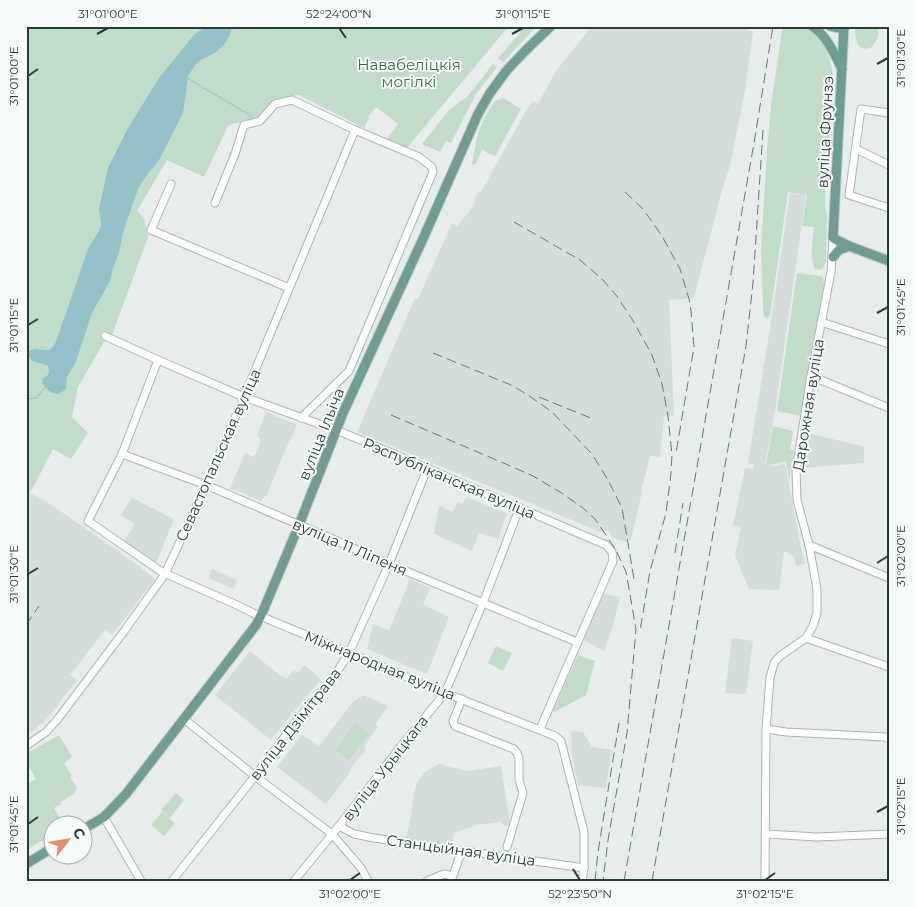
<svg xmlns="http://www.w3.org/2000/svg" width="915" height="907" font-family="Montserrat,sans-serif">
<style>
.built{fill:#d4ddd9}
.green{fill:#c2dcca}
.water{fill:#95c1cb}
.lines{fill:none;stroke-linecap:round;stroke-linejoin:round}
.stream{stroke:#95c1cb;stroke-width:1}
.minor-casing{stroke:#a9b5b1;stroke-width:9}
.major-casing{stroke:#c3c9c7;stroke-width:11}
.minor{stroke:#fff;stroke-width:7}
.major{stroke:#709d93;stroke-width:9}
.rail{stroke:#627973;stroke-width:1;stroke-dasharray:10 5;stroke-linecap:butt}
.ticks{fill:none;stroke:#273d38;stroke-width:2}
.labels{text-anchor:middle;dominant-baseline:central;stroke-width:4;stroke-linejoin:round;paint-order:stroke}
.park-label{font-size:15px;fill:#35704e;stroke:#f6faf8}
.street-label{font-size:15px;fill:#273d38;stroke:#f6faf8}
.neatline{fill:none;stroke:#273d38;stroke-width:2}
.ticks-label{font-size:12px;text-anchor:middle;fill:#273d38}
</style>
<rect width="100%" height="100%" fill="#e6edea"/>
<!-- built -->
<g class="built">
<path d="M592 26H738L753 32 745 91 730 166 722 190 694 298 669 300 674 416H664L660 457 650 456 641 491 642 492 631 540 624 542 612 537 608 530 601 532 357 432 415 298 418 299 452 223 457 226 470 211 475 202 474 200 479 191 481 192 527 109 533 101 538 104 556 71Z"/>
<path d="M790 193 806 195 775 411 765 465 775 466 785 463 802 553 805 564 797 566 793 556 784 551 779 590 749 589 735 555 741 528 733 526 745 468 753 469 754 464 748 463 770 328Z"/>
<path d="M266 412 297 425 284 453 266 497 264 496 261 501 230 488 245 453 254 457 261 441 257 435Z"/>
<path d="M808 433 865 447 864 452V463L801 468Z"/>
<path d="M26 490 50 504 132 561 155 579 112 635 105 630 70 675 77 680 63 698 48 718 26 736Z"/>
<path d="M466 497 507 513 498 539 479 533 472 551 434 534 439 505 452 512 458 502 463 504Z"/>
<path d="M132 498 174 519 156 563 121 545 135 524 121 515Z"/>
<path d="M212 569 237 580 234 589 209 578Z"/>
<path d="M410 579 430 588 423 604 449 617 427 674 367 649 373 624 389 631Z"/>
<path d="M603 594 620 597 612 629 604 651 582 639Z"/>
<path d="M732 638 753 641 746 694 725 693Z"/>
<path d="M250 651 282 677 283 676 286 679 294 670 298 673 304 665 321 679 271 740 215 695Z"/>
<path d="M364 695 388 706 375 724 378 726 365 745 366 750 351 767V771L326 804 277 767 302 735 319 746 353 702Z"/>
<path d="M571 731 583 732 592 747 612 750 606 788 578 785 572 756Z"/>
<path d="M439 764 467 771 501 766 510 823 507 827 500 822 476 825 454 833 452 845 406 838 411 816 414 793 417 783 425 772Z"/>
</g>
<!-- green -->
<g class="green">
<path d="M26 26H509L406 149 387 139 398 124 376 107 368 117 369 118 364 128 299 95 276 99 272 101 257 118 253 120 232 124 228 126 204 177 167 160 137 211 144 218 148 237 112 335 104 342 78 387 72 417 88 433 71 459 53 449 35 484 30 492 26 490Z"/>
<path d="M526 26H537L503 62 498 58Z"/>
<path d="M785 26C793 26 805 27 812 31 827 41 832 63 833 80L825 189V206L827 216 826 262 823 268 820 270 815 269C809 257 813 240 814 227L802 226 807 195 788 192 770 316 767 318 764 316 763 308 761 249 767 151 771 105 782 31Z"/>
<path d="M855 26H878V37L872 47C856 54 855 38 855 26Z"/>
<path d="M493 64 497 67 476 94 451 143 446 141 440 152 422 144 450 109 467 97Z"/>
<path d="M503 98 521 109 495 156 482 150 475 165 472 164 478 133 484 119 495 101Z"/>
<path d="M797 273 821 276 823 278 825 286 800 416 777 411Z"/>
<path d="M773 426 793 431 790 449 794 450 790 472V482L786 461 775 464 766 465Z"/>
<path d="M496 646 512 653 503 671 488 663Z"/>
<path d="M578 655 595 661 586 695 552 713Z"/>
<path d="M355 723 369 733 349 760 335 750Z"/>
<path d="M59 735 72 757 64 763 72 776 70 777 77 788 74 794 60 802 61 804 54 808 63 824H52V835L26 850V785L36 779 26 761V754Z"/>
<path d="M176 793 184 800 170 818 161 810Z"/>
<path d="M162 812 175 823 164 836 151 825Z"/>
</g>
<!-- water -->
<path class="water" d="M207 26H232L230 35 224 45 215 53 202 59 196 64 188 76 183 113 159 160 144 179 138 189 127 220 122 237 119 253 113 268 110 281 92 313 75 364 67 377 66 389 59 394C51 394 45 389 42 382L43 378 47 376 49 372 48 366C42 362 33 364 29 357V351C42 344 48 360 57 339L88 249 100 229 101 224 99 209 108 168 128 128 159 78 189 41 195 34Z"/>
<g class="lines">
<!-- stream -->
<g class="stream">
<path d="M187 78 253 117"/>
<path d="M26 399 37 398 43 389 47 387"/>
</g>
<!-- minor casing -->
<g class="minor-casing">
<g id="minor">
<path d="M889 113 861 109 849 195 889 208"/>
<path d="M856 149 889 165"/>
<path d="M171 184 151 230 289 288"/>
<path d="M215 203 235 154 244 125 260 121 275 104 292 100 355 130 419 157 432 167 433 172 349 371 301 418"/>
<path d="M821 322 889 344"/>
<path d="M105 336 158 360 244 397 336 430 380 448 606 545 612 552 613 561 540 729"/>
<path d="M158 360 122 454 88 521 162 572 237 605 253 613 445 693 555 736 561 741 584 832V868L582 881"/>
<path d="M811 376 889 408"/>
<path d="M122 454 206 485 337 541 389 564 577 642"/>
<path d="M809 545 889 578"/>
<path d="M806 638 889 667"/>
<path d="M462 699 453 721 455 726 514 749 517 753 519 758V780L523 793 507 847"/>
<path d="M184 719 255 776 332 834 361 868 368 881"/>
<path d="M766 729 786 732 885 737 889 738"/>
<path d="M26 746 46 732 57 720 125 630 165 574 206 485 244 397 355 130"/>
<path d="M104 817 141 881"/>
<path d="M339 826 354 834 374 838 584 868"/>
<path d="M766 834 817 837 889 834"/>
<path d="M172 881 259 771 299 718 335 675 349 653 389 564 427 469"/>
<path d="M294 881 339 826 402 745 445 693 483 603 519 509"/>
<path d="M427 881 444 874 453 876 459 858 464 851"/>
<path d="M765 881 766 729 770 678 774 663 780 656 806 638 813 626 817 613V589L809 545 797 500 796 470 811 376 831 272 833 238"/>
</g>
</g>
<!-- major casing -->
<g class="major-casing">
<g id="major">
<path d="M812 26C827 36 834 53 842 69"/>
<path d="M830 26 844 29"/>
<path d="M844 26 833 238 849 246 889 261"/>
<path d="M833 257 839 250 849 246"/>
<path d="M82 830 104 817 126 794 256 625 263 611 299 525 343 413 422 241 478 114 490 93 507 70 526 50 551 26"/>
<path d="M26 864 52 848"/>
</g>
</g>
<!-- minor -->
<use href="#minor" class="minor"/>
<!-- major -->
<use href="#major" class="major"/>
<!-- rail -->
<g class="rail">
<path d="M625 192 643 209 662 236 680 269 689 299 691 311 694 347 676 453"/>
<path d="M514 222 580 260 603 280 616 295 632 319 652 355 662 384 668 416 672 455 671 473 666 513 650 571 640 631"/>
<path d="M433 353 511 385 528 395 552 412 592 454 608 480 622 508 634 579"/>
<path d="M539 397 593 419"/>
<path d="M391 415 515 468 533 476 560 492 583 508 595 519 616 550 626 572 636 629 627 733 608 840 603 881"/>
<path d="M675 553 683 503"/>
<path d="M26 625 39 606"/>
<path d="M595 881 598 852 619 723"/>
<path d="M624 881 754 143 773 26"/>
<path d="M652 881 746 346 753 283 763 130"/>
</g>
</g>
<!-- ticks -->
<path class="ticks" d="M339 28 346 38M97 34 108 28M512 34 523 28M877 64 888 58M28 76 38 69M877 313 888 307M28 325 38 319M877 563 888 556M28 574 38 568M877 812 888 806M28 824 38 817M573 869 580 880M350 880 360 873M765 880 775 873"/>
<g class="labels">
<!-- park labels -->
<g class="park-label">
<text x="409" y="64">Навабеліцкія<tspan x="409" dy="17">могілкі</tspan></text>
</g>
<!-- street labels -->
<g class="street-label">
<text transform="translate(825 132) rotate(-87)">вуліца Фрунзэ</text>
<text transform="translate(808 405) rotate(-81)">Дарожная вуліца</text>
<text transform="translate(321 434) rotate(-68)">вуліца Ільіча</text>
<text transform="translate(218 455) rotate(-66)">Севастопальская вуліца</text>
<text transform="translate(449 478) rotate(23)">Рэспубліканская вуліца</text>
<text transform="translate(350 547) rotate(23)">вуліца 11 Ліпеня</text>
<text transform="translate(380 665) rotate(22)">Міжнародная вуліца</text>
<text transform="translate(295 724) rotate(-52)">вуліца Дзімітрава</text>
<text transform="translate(385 768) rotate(-52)">вуліца Урыцкага</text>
<text transform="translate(461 850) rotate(8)">Станцыйная вуліца</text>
</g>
</g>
<!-- border -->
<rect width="915" height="907" fill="none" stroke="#f6faf8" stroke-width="55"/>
<!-- north arrow -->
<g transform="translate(68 840) rotate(59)"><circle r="24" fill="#f6faf8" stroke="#a3aeab"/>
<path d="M0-4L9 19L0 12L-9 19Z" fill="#e3906f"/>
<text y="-8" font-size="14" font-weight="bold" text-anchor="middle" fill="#273d38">С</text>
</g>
<rect x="28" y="28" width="860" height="852" class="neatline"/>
<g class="ticks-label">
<text x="108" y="18">31°01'00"E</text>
<text x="339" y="18">52°24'00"N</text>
<text x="523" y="18">31°01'15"E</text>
<text transform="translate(901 58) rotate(-90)" y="4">31°01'30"E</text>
<text transform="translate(14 76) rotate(-90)" y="4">31°01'00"E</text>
<text transform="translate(901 307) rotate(-90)" y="4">31°01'45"E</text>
<text transform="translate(14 325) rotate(-90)" y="4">31°01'15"E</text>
<text transform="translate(901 556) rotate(-90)" y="4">31°02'00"E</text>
<text transform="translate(14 574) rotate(-90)" y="4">31°01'30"E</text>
<text transform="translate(901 806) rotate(-90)" y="4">31°02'15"E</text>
<text transform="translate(14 824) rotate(-90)" y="4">31°01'45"E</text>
<text x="350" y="898">31°02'00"E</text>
<text x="580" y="898">52°23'50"N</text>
<text x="765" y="898">31°02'15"E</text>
</g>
</svg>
